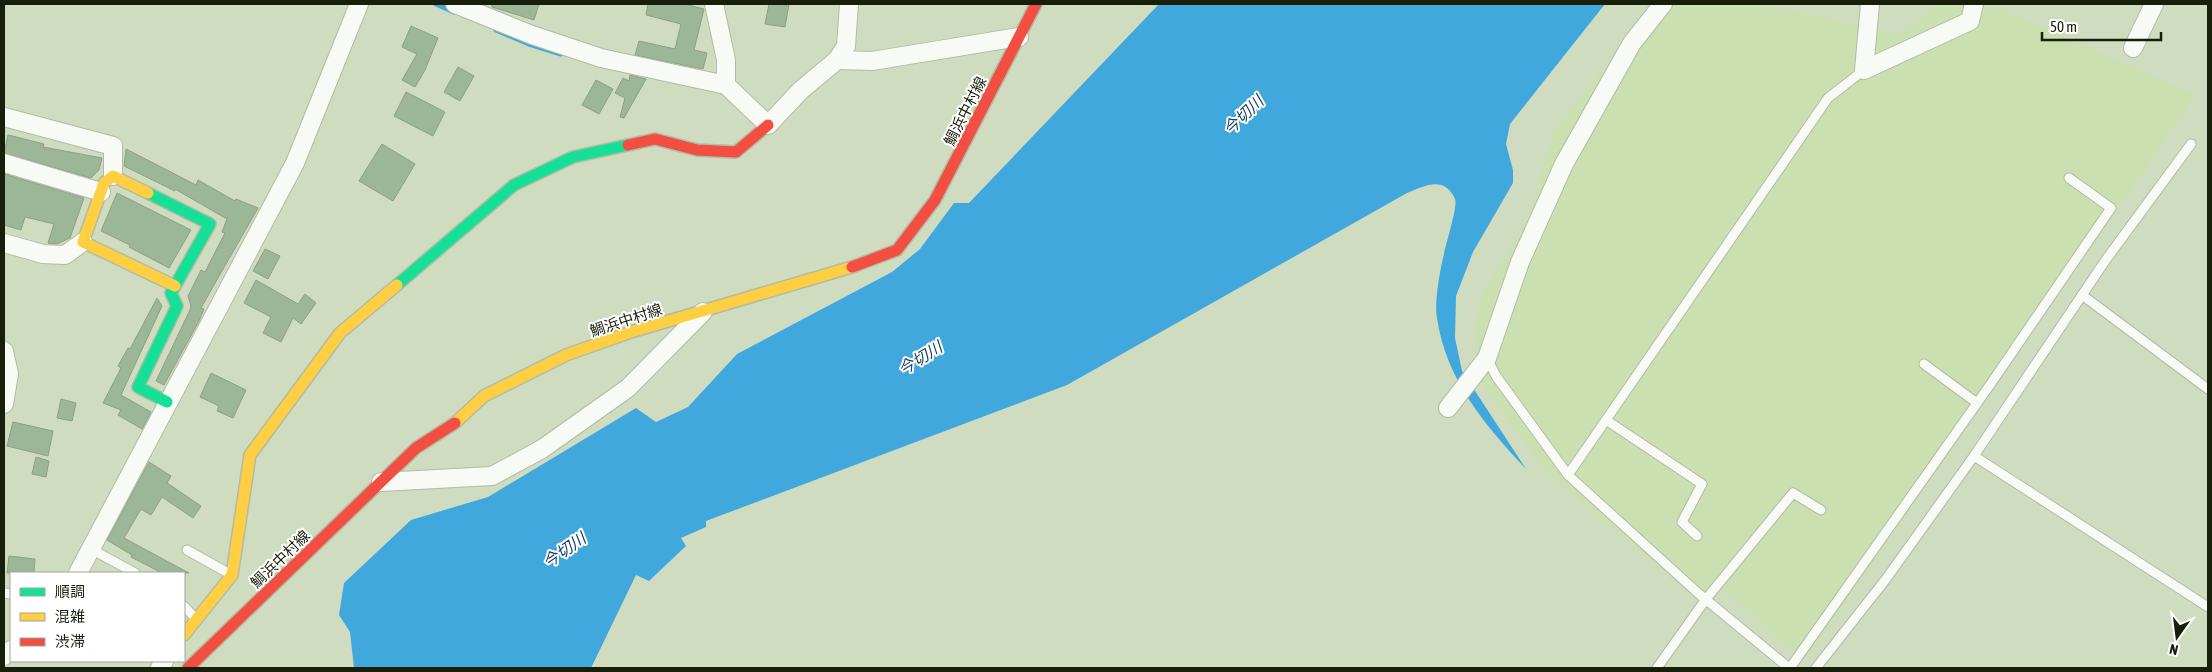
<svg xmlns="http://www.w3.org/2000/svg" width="2212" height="672" font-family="'Asap Condensed','Noto Sans JP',sans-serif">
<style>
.built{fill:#ccdfb1}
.water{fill:#41a8dd}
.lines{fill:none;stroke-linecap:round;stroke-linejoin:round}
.stream{stroke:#41a8dd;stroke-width:5}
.building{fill:#9cb798;stroke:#909e89}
.lane-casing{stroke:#b2bba5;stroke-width:11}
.street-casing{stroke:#b2bba5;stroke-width:20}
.fast-casing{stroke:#b2bba5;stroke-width:14}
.slow-casing{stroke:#b2bba5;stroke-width:14}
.jam-casing{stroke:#b2bba5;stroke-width:14}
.lane{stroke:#f8faf5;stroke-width:9}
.street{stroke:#f8faf5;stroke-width:18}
.fast{stroke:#16e098;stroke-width:11}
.slow{stroke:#ffcf43;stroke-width:11}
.jam{stroke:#f24e42;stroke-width:11}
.labels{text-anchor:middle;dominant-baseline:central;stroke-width:4;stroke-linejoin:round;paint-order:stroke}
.street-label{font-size:15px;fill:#171e0a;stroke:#fff}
.water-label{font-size:16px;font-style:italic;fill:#144164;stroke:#fff}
</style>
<rect width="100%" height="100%" fill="#d0dcbf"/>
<!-- built -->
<path class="built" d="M1654 4H1758L1901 34 1935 4H1990L2196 95 1809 656 1790 650 1715 581 1701 604 1546 472 1482 385 1474 329 1482 293 1529 216 1553 132Z"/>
<!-- water -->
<path class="water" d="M1159 4H1605L1510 124 1506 144 1513 170V183L1473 252 1456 296 1455 338 1462 371 1526 469C1485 425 1446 380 1437 318 1434 302 1440 270 1444 254 1446 243 1458 206 1455 199 1444 175 1425 186 1407 193L1067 385 706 521V527L681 538 686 546 649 581 636 575 591 668H354L350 632 339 615 344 583 411 520 488 497 636 408 656 422 688 407 737 354 892 272 920 249 954 203H969Z"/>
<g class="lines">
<!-- stream -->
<g class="stream">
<path d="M436 4 454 12"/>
<path d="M496 30 529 44 561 54"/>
</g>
</g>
<!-- building -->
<g class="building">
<path d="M492 4H539L534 20 492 7Z"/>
<path d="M648 4H684L704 9 694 50 707 53 703 69 635 55 639 41 675 49 681 24 646 15Z"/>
<path d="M769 4H789L785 27 765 24Z"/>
<path d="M411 26 438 38 425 70 415 87 402 80 417 54 402 47Z"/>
<path d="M458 67 474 76 460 101 444 92Z"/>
<path d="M630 75 646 79 624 118 620 117 625 98 615 93 623 78 629 81Z"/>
<path d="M596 80 613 89 599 114 582 105Z"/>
<path d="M406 92 445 112 433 136 394 116Z"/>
<path d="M8 135 44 144 43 147 102 158 99 170 91 178 4 153Z"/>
<path d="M382 144 415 164 393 201 359 181Z"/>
<path d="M126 149 196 185 198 180 235 201 236 199 258 208 210 292 201 308 204 309 199 321 164 385 156 381 189 312 191 306 188 296 201 270 205 272 225 233 222 232 227 219 175 189V191L124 166Z"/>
<path d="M4 174 84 198 70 238 57 244 48 243 54 224 25 217 21 230 4 225Z"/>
<path d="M117 193 191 230 169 268 129 247 130 245 101 231Z"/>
<path d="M265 249 280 256 268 279 253 271Z"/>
<path d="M256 280 298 304 305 294 316 303 301 324 293 318 281 342 263 333 271 317 244 303Z"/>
<path d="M157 298 162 306 121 395 151 412 142 429 118 415 121 410 103 403 121 368 118 366 128 348 130 349Z"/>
<path d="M211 373 246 390 233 418 217 411 219 406 200 397Z"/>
<path d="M61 399 76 403 72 421 57 418Z"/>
<path d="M13 422 53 431 48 456 7 446Z"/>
<path d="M36 457 49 461 46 477 32 474Z"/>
<path d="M149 462 171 476 167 483 201 506 193 518 162 497 151 515 141 509 124 538 189 573H162L131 557 132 555 107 540Z"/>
<path d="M9 556 35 559 34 573H7Z"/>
</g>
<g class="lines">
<!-- lane casing -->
<g class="lane-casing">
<g id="lane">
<path d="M2082 295 2208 389"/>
<path d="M1487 358 1496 376 1568 475"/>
<path d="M1924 364 1977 403"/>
<path d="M1606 420 1702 484 1682 522 1697 536"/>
<path d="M1974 456 2208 607"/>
<path d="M91 549 135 573"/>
<path d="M187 550 230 574"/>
<path d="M4 593 11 594"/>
<path d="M184 606 196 619"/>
<path d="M1657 668 1706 599 1793 493 1821 510"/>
<path d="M1789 668 1698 593 1568 475 1828 98 1864 70"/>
<path d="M1790 668 1992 382 2111 208 2069 178"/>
<path d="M1816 668 1886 579 1974 456 2105 261 2191 144"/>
</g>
</g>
<!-- street casing -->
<g class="street-casing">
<g id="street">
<path d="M455 4 532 35 601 58 726 85"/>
<path d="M714 4 726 60V85L768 125 801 90 837 60"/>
<path d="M849 4 846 46 837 60 872 61 1019 37"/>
<path d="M1870 4 1864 70 1970 21 1974 4"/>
<path d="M2133 48 2154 4"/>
<path d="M4 117 113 146V176"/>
<path d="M4 163 101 192"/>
<path d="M4 243 43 254 65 255 83 242"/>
<path d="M4 351 9 374 4 404"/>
<path d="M1448 408 1487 358 1520 262 1564 164 1632 43 1663 4"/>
<path d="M381 482 492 476 542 449 628 388 703 312"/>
<path d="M78 573 295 163 359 4"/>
<path d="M4 656 11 650"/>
<path d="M160 668 164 661"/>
</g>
</g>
<!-- fast casing -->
<g class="fast-casing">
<g id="fast">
<path d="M148 193 210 224 171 293 177 306 138 387 167 402"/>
<path d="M397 285 514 185 573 157 628 145"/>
</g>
</g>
<!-- slow casing -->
<g class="slow-casing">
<g id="slow">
<path d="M148 193 113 176 104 183 83 242 175 286"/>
<path d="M455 423 484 396 566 355 631 332 852 267"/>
<path d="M184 635 232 575 250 455 340 333 397 285"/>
</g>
</g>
<!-- jam casing -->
<g class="jam-casing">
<g id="jam">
<path d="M628 145 655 139 697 150 736 152 768 125"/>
<path d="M852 267 897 250 935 200 1036 4"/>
<path d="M188 668 416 448 455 423"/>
</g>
</g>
<!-- lane -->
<use href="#lane" class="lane"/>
<!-- street -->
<use href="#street" class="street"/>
<!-- fast -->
<use href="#fast" class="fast"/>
<!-- slow -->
<use href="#slow" class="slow"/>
<!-- jam -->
<use href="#jam" class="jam"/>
</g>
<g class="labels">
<!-- street labels -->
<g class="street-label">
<text transform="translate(965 111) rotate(-63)">鯛浜中村線</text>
<text transform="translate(626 320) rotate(-18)">鯛浜中村線</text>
<text transform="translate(280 559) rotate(-44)">鯛浜中村線</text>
</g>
<!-- water labels -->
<g class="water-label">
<text transform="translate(1243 115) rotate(-44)">今切川</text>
<text transform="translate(920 358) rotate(-32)">今切川</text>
<text transform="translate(564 550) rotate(-35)">今切川</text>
</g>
</g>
<!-- border -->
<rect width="2212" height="672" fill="none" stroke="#171e0a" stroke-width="10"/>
<!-- legend -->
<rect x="10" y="572" width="175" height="90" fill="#ffffff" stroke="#a2a59d"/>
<rect x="20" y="588" width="25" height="8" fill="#16e098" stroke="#a2a59d"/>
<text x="55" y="597" font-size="15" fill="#171e0a">順調</text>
<rect x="20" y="613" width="25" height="8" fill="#ffcf43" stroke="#a2a59d"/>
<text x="55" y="622" font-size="15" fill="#171e0a">混雑</text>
<rect x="20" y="638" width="25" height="8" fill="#f24e42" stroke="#a2a59d"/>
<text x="55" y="647" font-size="15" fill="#171e0a">渋滞</text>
<!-- north arrow -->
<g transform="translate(2177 637) rotate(194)" stroke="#ffffff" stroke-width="4" paint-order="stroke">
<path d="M0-4L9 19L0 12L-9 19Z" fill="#171e0a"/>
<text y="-8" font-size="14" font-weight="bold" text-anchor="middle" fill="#171e0a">N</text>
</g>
<!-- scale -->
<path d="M2042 32v8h119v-8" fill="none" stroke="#171e0a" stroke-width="2.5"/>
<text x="2050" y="32" font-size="15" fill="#171e0a" stroke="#ffffff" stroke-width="4" paint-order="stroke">50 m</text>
</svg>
